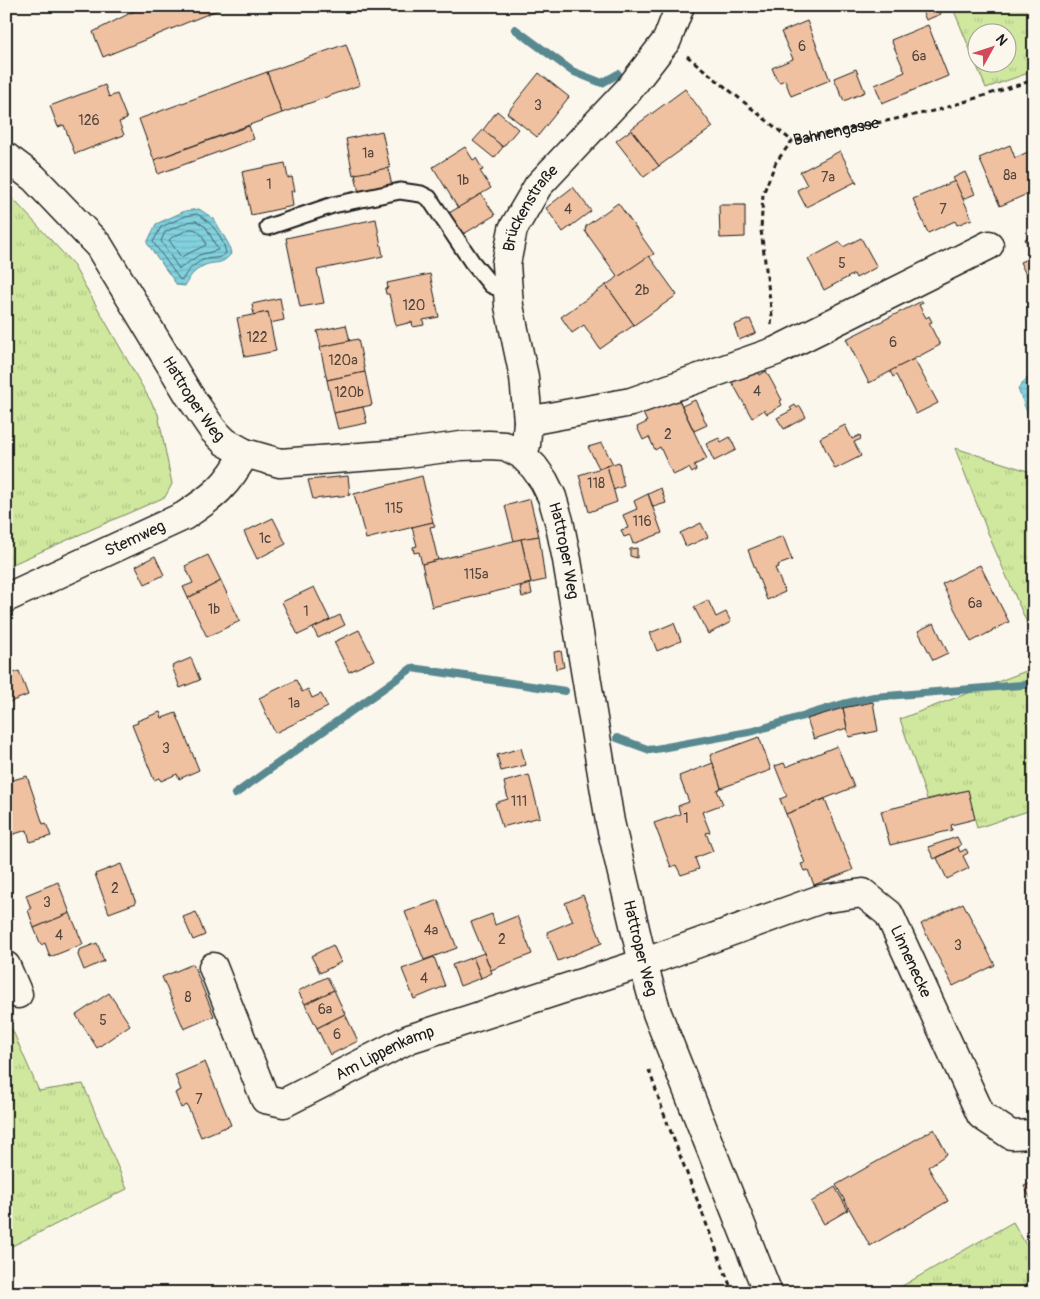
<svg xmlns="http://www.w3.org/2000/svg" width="1040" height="1299" font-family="Pangolin,sans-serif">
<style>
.grass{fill:url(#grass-tufts);stroke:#76825d;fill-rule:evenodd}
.water{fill:url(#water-rules);stroke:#598990}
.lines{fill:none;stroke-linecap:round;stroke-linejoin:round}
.shore{stroke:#45646a;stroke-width:1}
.stream{stroke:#598990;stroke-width:8}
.building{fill:#f0c1a0;stroke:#1c1c1c}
.lane-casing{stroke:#1c1c1c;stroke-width:19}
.street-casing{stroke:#1c1c1c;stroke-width:31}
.secondary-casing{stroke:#1c1c1c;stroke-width:31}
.path{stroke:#1c1c1c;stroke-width:3;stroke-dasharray:5 4;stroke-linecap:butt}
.lane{stroke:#fbf7ec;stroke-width:15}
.street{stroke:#fbf7ec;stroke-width:28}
.secondary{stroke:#fbf7ec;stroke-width:28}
.labels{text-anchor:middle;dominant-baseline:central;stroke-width:4;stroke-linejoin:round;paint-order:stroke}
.number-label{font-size:14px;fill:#51453d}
.street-label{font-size:16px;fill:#1c1c1c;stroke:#fbf7ec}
</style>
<defs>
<pattern id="grass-tufts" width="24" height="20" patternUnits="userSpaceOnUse" patternTransform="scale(1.25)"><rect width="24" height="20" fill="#cfe89e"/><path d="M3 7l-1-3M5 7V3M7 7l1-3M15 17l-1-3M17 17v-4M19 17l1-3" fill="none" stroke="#b1c688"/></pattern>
<pattern id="water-rules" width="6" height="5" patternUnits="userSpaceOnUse" patternTransform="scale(1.25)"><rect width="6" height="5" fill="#82d1de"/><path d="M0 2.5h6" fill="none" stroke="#70b3be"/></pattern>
</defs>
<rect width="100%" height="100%" fill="#fbf7ec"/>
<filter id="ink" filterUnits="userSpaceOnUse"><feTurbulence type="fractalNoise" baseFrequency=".02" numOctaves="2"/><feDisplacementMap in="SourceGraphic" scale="10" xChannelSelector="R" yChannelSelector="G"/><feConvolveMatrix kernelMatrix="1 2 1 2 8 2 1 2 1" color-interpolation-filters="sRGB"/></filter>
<g filter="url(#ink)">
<!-- grass -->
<g class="grass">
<path d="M952 6H1026L1034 26V71L986 88ZM978 32H1008V62H978Z"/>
<path d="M6 194 15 201 72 263 158 414 172 484 165 497 6 567Z"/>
<path d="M955 448 1034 473V639L992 543Z"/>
<path d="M1034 668V809L977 828 968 790 927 799 900 719Z"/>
<path d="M12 1029 39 1091 83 1084 127 1189 6 1249V1031Z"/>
<path d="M1013 1222 1034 1259V1293H890Z"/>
</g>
<!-- water -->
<g class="water">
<path d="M199 209 214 219 229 245 231 254C220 267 216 260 203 266 194 271 189 277 185 286L177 285 147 243 156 224 185 211Z"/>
<path d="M1034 369V430L1018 389Z"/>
</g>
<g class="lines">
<!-- shore -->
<g class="shore">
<path d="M197 214C211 221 223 237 226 253 220 260 211 257 203 260 194 264 187 271 183 279L180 280 153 242 161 227 186 216Z"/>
<path d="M196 221 206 227 218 250 199 255 179 269 161 241 165 232 188 222Z"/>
<path d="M190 229C199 228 204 237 206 245L181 257 169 240 171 238Z"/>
</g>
<!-- stream -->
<g class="stream">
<path d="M515 29 572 71 602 83 618 74"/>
<path d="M617 738 650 750 754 731 843 704 874 697 1034 684"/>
<path d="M235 794 412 668 565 691"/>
</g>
</g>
<!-- building -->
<g class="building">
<path d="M144 6H219L220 9 103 57 93 32Z"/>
<path d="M920 6H938L941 14 926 20Z"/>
<path d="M807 21 830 80 791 96 785 80 780 82 777 80 772 68 793 59 781 32Z"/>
<path d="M928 25 948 76 882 103 875 85 905 72 891 40Z"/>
<path d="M346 44 360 85 282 113 267 72Z"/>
<path d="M856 69 865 92 844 101 834 78Z"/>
<path d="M267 72 282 113 154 160 139 119Z"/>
<path d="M539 73 569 97 537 137 507 113Z"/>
<path d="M105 85 109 97 117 94 127 119 119 122 124 135 75 154 64 125 58 127 50 106Z"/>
<path d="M685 89 713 127 659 166 631 129Z"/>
<path d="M497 111 518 129 503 147 483 130Z"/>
<path d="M249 126 254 139 158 174 154 160Z"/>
<path d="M483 130 503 147 494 158 473 141Z"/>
<path d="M631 130 659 166 644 177 616 141Z"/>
<path d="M382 131 390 168 353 175 346 139Z"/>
<path d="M1010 145 1015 158 1032 150 1034 154V191L1000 206 979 158Z"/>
<path d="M465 147 473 160 476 158 483 170 480 171 491 188 458 208 433 167Z"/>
<path d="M840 151 857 184 855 182 806 207 797 190 807 185 800 172Z"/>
<path d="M285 163 288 178 292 177 295 191H291L293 206 251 215 242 172Z"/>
<path d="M388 168 392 186 359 193 355 174Z"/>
<path d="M965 172 975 194 963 199 953 178Z"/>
<path d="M955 181 972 219 957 225 955 221 928 233 913 199Z"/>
<path d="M573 187 591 211 563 232 546 208Z"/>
<path d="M481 194 495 215 462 235 449 213Z"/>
<path d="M618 203 654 254 618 277 585 231 586 226Z"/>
<path d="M719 205H745V237L720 238Z"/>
<path d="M376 219 383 256 317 270 324 303 300 307 286 238Z"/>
<path d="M1034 235V279L1029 281 1020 262 1032 257 1025 239Z"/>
<path d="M861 238 877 267 856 278 854 274 824 290 808 259 840 242 843 247Z"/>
<path d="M649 256 677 295 634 325 606 285Z"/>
<path d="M430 274 439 317 423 320 424 325 413 327 412 322 396 326 389 294H386L385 289 388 288 387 283Z"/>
<path d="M606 285 634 325 600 349 584 325 572 333 561 317Z"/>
<path d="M280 298 284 320 270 323 268 312 254 315 252 304Z"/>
<path d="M922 301 923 303 919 305 926 318 929 316 932 322 929 323 940 345 869 383 846 339Z"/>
<path d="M268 312 276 351 245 357 237 318Z"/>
<path d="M750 319 756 333 739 340 734 325Z"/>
<path d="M346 325 350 341 321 347 317 331Z"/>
<path d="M358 339 365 372 327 380 320 347Z"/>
<path d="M914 359 938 403 916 414 896 375 893 377 890 371Z"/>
<path d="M757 370 760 375 766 371 782 400 780 401 782 405 767 414 764 410 752 418 732 382Z"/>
<path d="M365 372 372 405 334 413 327 380Z"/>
<path d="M677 396 707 459 694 465 696 470 692 473 689 468 673 475 660 447 655 450 649 437 643 440 637 427 647 422 643 413Z"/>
<path d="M695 400 707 425 694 431 682 406Z"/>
<path d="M795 405 797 408 800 406 806 417 784 429 777 418 792 410 790 408Z"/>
<path d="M363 407 367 423 338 429 334 413Z"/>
<path d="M845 425 852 439 860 435 861 439 854 442 861 456 835 469 820 438Z"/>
<path d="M730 437 736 450 714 461 706 444 719 438 721 442Z"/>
<path d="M602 443 613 464 599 468 588 447Z"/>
<path d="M619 462 624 486 613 490 607 466Z"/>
<path d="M607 466 617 502 589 512 579 475Z"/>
<path d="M348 476 350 495 313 499 308 480Z"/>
<path d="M422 476 433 522 366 539 354 494Z"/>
<path d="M661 488 666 503 653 507 648 494Z"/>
<path d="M648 494 662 533 633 544 630 535 624 537 621 530 628 528 623 515 637 509 634 501Z"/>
<path d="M530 499 539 536 514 541 505 506Z"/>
<path d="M273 518 286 544 257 559 244 532Z"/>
<path d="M433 522 435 526 430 527 438 560 422 564 419 552 414 553 413 547 417 546 412 527Z"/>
<path d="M701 523 708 537 686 547 680 533Z"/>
<path d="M539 536 545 580 531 583 521 539Z"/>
<path d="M783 536 792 560 778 565 779 567 775 568 785 592 767 600 748 550Z"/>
<path d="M521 539 531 583 432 607 422 564Z"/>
<path d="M637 548V558L630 556V549Z"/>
<path d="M208 555 221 581 188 598 183 587 193 583 185 566Z"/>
<path d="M155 556 164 575 145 584 136 566Z"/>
<path d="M980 565 1009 622 971 642 942 584Z"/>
<path d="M221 581 240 621 207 637 188 598Z"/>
<path d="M530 584 532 594 522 597 520 587Z"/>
<path d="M314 587 330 620 298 635 282 602Z"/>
<path d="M708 600 716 617 726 612 731 622 708 634 694 607Z"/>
<path d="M340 615 345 625 318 638 313 628Z"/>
<path d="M674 623 681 641 657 651 650 633Z"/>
<path d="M934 623 948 653 933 660 918 631Z"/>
<path d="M359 630 374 660 349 672 334 642Z"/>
<path d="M561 651 564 667 556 669 554 652Z"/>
<path d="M191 658 200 680 180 688 172 666Z"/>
<path d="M19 671 28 695 7 703 6 676Z"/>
<path d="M296 680 302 692 308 689 312 698 321 694 328 707 275 733 259 698Z"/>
<path d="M873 702 878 731 849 737 843 708Z"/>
<path d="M843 708 847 728 814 739 807 719Z"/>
<path d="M160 712 162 718 176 713 199 770 179 779 177 774 161 781 159 778 154 780 132 725 138 723 137 721Z"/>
<path d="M759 737 771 770 721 788 710 755Z"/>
<path d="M837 746 854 787 786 814 780 799 787 796 775 766 784 763 786 767Z"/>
<path d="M521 748 526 765 501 771 497 755Z"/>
<path d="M713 763 721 788 717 790 723 804 702 812 710 832 706 833 713 851 695 858 699 869 681 875 676 865 671 867 654 823 680 814 678 806 689 802 679 776Z"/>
<path d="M529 775 540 817 502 827 495 803 508 799 504 782Z"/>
<path d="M27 776 43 824 46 823 51 836 30 842 27 830 11 835 6 822V782Z"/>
<path d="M968 790 975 819 951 825 952 830 890 845 881 811Z"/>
<path d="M825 799 853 870 814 885 808 870 804 871 801 864 805 863 786 814Z"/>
<path d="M957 837 961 845 934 859 928 847Z"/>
<path d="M958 847 960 852 966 849 968 853 963 856 969 868 947 879 937 858Z"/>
<path d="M121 864 136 903 109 913 95 874Z"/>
<path d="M58 882 70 913 34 928 28 910 31 909 26 895Z"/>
<path d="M583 895 602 943 558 961 547 932 573 921 565 903Z"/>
<path d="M438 900 457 948 424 960 405 912Z"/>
<path d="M963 903 995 965 953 986 921 924Z"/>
<path d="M196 912 205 935 193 940 183 917Z"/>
<path d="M70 913 83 944 50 957 45 943 41 945 34 928Z"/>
<path d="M492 914 495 925 517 916 532 954 491 970 471 922Z"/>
<path d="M97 943 104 961 84 970 78 955 79 950Z"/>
<path d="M333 945 341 962 320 973 311 956Z"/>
<path d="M484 953 492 973 481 978 473 957Z"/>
<path d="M434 957 445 986 414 999 402 969Z"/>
<path d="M473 957 481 978 460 986 452 965Z"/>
<path d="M193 964 214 1016 184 1029 162 977Z"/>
<path d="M327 977 334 990 305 1004 298 991Z"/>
<path d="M334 990 345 1014 317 1028 305 1004Z"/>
<path d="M109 993 130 1025 97 1048 76 1015Z"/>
<path d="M345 1014 358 1041 330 1055 317 1028Z"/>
<path d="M205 1062 231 1125 201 1137 187 1105 181 1108 175 1093 181 1090 175 1075Z"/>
<path d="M934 1129 947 1154 928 1167 948 1201 870 1246 836 1185Z"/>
<path d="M1034 1182V1205L1024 1186Z"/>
<path d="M835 1187 848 1210 824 1224 811 1202Z"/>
</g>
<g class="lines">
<!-- lane casing -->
<g class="lane-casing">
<path id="lane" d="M268 227 333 205 400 191 421 194 429 198 472 262 491 285 508 292"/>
</g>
<!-- street casing -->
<g class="street-casing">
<g id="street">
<path d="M528 421 631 402 776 351 989 245"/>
<path d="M6 966 18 994"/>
<path id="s2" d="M213 967 265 1099 284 1103 409 1039 643 963 821 899 863 893 889 914 981 1115 1011 1135 1034 1134"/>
</g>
</g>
<!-- secondary casing -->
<g class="secondary-casing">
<g id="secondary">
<path id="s3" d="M6 157 34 178 99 246 189 395 213 430 225 442 245 453 280 463 400 454 461 446 489 445 505 446 521 454 534 467 544 481 552 497 559 521 567 560 610 822 643 963 657 1013 768 1293"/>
<path id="s4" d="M521 454 526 445 528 421 524 377 509 306 506 264 513 229 538 186 630 88 667 40 680 6"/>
<path id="s5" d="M6 598 184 516C213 497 228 485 245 453"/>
</g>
</g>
<!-- path -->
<g class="path">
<path d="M687 56 792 141"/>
<path id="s1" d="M771 325 772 316 761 230 763 194 776 162 792 141 938 110 1034 80"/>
<path d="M649 1070 664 1114 733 1293"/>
</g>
<!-- lane -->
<use href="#lane" class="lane"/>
<!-- street -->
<use href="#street" class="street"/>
<!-- secondary -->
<use href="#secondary" class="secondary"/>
</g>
</g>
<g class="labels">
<!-- number labels -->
<g class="number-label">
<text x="802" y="46">6</text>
<text x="919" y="56">6a</text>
<text x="538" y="105">3</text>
<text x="89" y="120">126</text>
<text x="368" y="153">1a</text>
<text x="1010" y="175">8a</text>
<text x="828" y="177">7a</text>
<text x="463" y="180">1b</text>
<text x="269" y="184">1</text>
<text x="568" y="209">4</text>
<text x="943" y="209">7</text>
<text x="842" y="263">5</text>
<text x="642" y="290">2b</text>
<text x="414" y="305">120</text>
<text x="257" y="337">122</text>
<text x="893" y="342">6</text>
<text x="343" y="360">120a</text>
<text x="757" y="391">4</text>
<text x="349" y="392">120b</text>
<text x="668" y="434">2</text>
<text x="596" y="483">118</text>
<text x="394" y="508">115</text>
<text x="642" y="521">116</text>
<text x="265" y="538">1c</text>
<text x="476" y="574">115a</text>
<text x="975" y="603">6a</text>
<text x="214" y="609">1b</text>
<text x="306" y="611">1</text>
<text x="294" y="703">1a</text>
<text x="166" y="748">3</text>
<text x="519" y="801">111</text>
<text x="686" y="818">1</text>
<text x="115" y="888">2</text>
<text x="47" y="902">3</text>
<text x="431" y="930">4a</text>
<text x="59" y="935">4</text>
<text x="502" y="939">2</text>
<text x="958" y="945">3</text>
<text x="424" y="978">4</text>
<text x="188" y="997">8</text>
<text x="325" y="1009">6a</text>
<text x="103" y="1020">5</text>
<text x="337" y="1034">6</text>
<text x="199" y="1099">7</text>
</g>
<!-- street labels -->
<g class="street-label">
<text stroke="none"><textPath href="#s1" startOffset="238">Bahnengasse</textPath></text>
<text stroke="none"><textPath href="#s4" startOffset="255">Brückenstraße</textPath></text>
<text stroke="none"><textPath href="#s3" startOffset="309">Hattroper Weg</textPath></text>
<text stroke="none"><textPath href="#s5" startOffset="142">Stemweg</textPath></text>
<text stroke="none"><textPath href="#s3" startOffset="774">Hattroper Weg</textPath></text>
<text stroke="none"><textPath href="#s3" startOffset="1179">Hattroper Weg</textPath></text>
<text stroke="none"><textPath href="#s2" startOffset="865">Linnenecke</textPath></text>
<text stroke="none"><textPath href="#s2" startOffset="274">Am Lippenkamp</textPath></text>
</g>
</g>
<!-- margin -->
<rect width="1040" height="1299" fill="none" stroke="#fbf7ec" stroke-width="25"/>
<rect x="12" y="12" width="1015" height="1274" fill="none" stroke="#1c1c1c" stroke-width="2" filter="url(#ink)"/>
<!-- north arrow -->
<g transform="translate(992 48) rotate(50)"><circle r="24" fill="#fbf7ec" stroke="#a29f99"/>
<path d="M0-4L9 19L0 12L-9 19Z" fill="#d1495b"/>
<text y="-8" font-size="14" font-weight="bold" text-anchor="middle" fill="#1c1c1c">N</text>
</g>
</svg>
